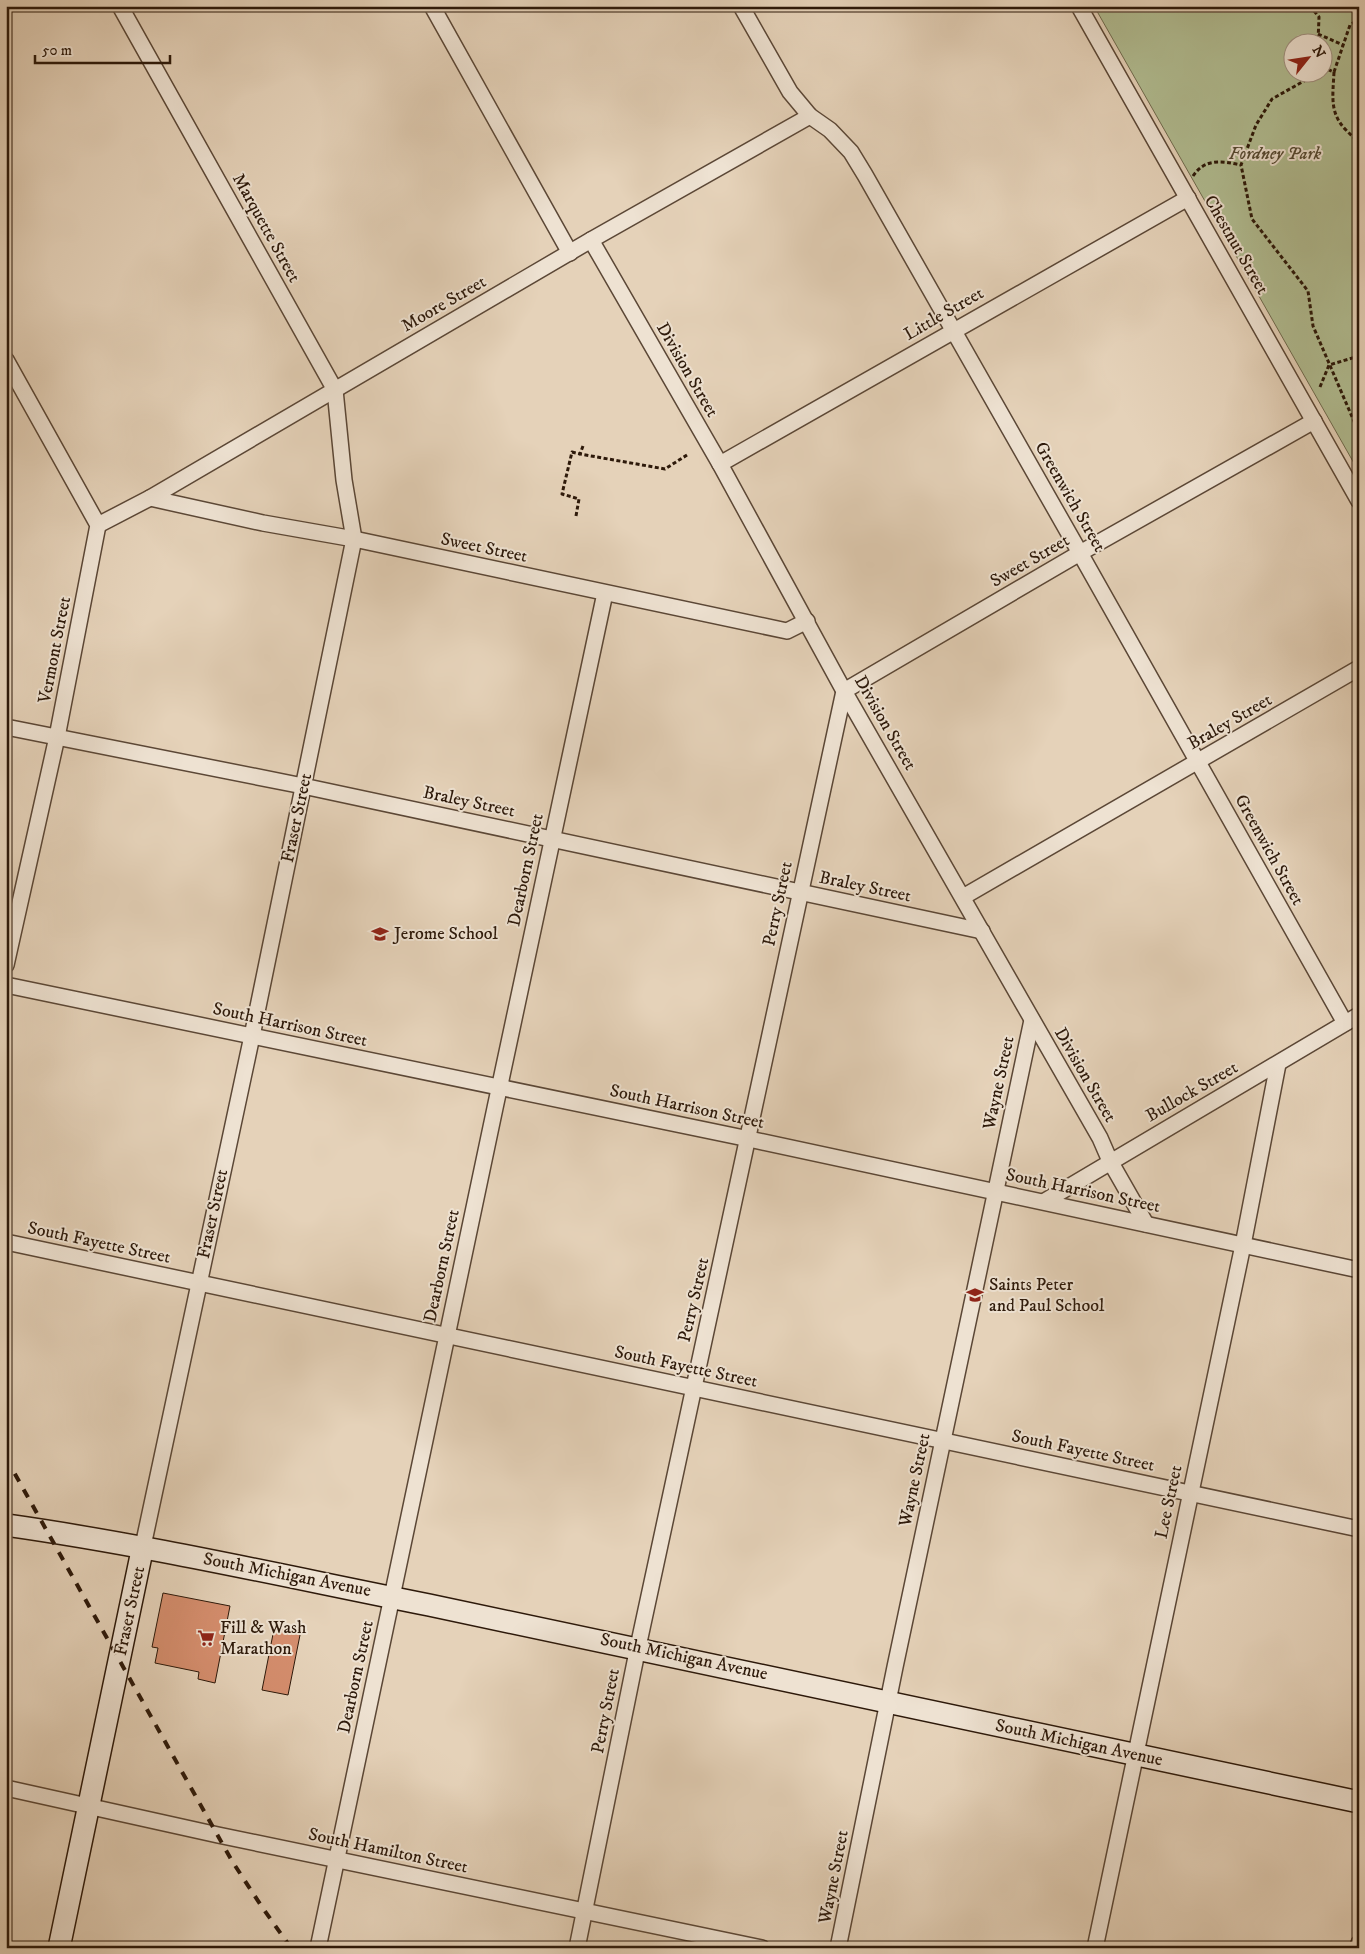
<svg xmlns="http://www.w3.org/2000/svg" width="1365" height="1954" font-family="'IM FELL DW Pica',serif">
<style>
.green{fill:#b1bd92;stroke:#6f6b4e;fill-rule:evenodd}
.building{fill:#d58e6e;stroke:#2d190a}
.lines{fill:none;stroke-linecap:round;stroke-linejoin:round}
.street-casing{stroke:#5b4736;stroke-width:18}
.secondary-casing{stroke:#2d190a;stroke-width:24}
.path{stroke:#2d190a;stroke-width:3;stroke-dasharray:4 2.5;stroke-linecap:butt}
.street{stroke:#eee2d2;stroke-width:15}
.secondary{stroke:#eee2d2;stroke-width:21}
.rail{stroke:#2d190a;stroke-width:4;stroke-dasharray:9 9;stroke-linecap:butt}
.labels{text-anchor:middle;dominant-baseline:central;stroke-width:4;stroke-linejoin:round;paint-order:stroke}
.park-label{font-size:18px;font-style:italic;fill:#554a33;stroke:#eee2d2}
.street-label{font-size:18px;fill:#2d190a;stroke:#eee2d2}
.poi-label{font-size:18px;fill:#2d190a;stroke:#eee2d2;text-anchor:start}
</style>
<rect width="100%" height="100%" fill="#e5d2b9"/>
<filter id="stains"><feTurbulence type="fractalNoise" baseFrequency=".004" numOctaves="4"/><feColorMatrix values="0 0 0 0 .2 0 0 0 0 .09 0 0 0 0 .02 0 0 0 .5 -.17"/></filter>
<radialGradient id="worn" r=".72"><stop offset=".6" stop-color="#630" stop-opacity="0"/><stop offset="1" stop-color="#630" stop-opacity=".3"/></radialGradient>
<!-- green -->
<path class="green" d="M1094 6H1359V472ZM1292 42H1322V72H1292Z"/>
<!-- building -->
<g class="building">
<path d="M163 1593 230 1606 215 1683 198 1679 199 1672 155 1663 158 1648 152 1647Z"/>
<path d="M275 1624 301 1630 288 1695 262 1690Z"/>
</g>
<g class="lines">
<!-- street casing -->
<g class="street-casing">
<g id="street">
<path d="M120 6 335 390 344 480 354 539 252 1036 143 1546"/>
<path d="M432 6 570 253"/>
<path d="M741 6 790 92 810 116 830 130 851 152 865 175 1080 553 1345 1023"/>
<path d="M1080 8 1359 501"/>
<path d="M591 240 720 464 844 691 1100 1138 1110 1161 1146 1224"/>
<path d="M6 360 98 525 57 737 6 965"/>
<path d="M720 464 1188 198"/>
<path d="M150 498 263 523 354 539 787 631 807 621"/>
<path d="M98 525 150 498 591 240 810 116"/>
<path d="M6 727 303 786 982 931"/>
<path d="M963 897 1359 668"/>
<path d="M6 985 749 1139 1359 1270"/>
<path d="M1045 1201 1359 1015"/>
<path d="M6 1242 1359 1529"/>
<path d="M6 1788 218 1835 762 1948"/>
<path d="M318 1948 495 1108 605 593"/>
<path d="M577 1948 638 1647 844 691 1080 553 1314 421"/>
<path d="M838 1948 895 1667 1032 1020"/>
<path d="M1095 1948 1243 1245 1278 1064"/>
<path d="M1358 1948 1359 1943"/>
</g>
</g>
<!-- secondary casing -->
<g class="secondary-casing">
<g id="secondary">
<path d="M6 1525C148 1545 288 1577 429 1605 739 1668 1048 1738 1359 1802"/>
<path d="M59 1948 143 1546"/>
</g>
</g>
<!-- path -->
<g class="path">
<path d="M1310 6 1319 17 1318 42"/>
<path d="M1318 34 1343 45"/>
<path d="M1322 67 1334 72 1350 25 1359 19"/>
<path d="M1308 72 1304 81 1272 99 1256 125 1241 165 1252 219 1308 291 1313 326 1359 433"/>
<path d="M1334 72C1333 95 1329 113 1346 130 1350 134 1353 138 1359 140"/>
<path d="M1193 176C1205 158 1222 161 1241 165"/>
<path d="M1320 387 1329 365 1359 356"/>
<path d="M583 446 580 454 665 469 687 455"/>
<path d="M576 516 579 499 562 494 572 452 580 454"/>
</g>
<!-- street -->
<use href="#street" class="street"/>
<!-- secondary -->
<use href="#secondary" class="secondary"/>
<!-- rail -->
<path class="rail" d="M6 1458 232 1861 262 1907 291 1948"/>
</g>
<!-- icons -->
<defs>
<g id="school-bare" transform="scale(1.35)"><path d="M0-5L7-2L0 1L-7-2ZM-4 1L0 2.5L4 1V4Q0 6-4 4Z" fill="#8f2418" stroke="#eee2d2" stroke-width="2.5" paint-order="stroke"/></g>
<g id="supermarket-bare" transform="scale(1.35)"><path d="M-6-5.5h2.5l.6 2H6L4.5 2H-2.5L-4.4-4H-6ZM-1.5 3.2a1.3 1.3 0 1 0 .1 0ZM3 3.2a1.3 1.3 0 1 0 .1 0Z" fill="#8f2418" stroke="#eee2d2" stroke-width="2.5" paint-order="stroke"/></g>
</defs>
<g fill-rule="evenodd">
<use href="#school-bare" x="380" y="934"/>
<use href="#school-bare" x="975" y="1295"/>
<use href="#supermarket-bare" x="206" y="1638"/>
</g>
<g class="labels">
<!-- park labels -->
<g class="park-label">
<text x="1275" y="154">Fordney Park</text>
</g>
<!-- street labels -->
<g class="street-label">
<text transform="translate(266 228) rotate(61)">Marquette Street</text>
<text transform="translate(1236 245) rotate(60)">Chestnut Street</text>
<text transform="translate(444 304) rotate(-30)">Moore Street</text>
<text transform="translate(944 314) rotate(-30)">Little Street</text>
<text transform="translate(687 370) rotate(60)">Division Street</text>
<text transform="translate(1070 497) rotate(60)">Greenwich Street</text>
<text transform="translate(484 548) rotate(12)">Sweet Street</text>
<text transform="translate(1030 561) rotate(-30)">Sweet Street</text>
<text transform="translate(55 650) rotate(-79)">Vermont Street</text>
<text transform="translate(1230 722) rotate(-30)">Braley Street</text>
<text transform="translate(885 723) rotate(60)">Division Street</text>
<text transform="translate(469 802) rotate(12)">Braley Street</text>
<text transform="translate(297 818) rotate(-78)">Fraser Street</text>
<text transform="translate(1269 850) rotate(61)">Greenwich Street</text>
<text transform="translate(526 870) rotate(-78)">Dearborn Street</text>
<text transform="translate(865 887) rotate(12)">Braley Street</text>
<text transform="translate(778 904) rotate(-78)">Perry Street</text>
<text transform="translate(290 1025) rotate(12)">South Harrison Street</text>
<text transform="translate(1085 1075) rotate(60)">Division Street</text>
<text transform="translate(999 1083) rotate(-78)">Wayne Street</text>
<text transform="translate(1192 1092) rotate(-30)">Bullock Street</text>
<text transform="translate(687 1107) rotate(12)">South Harrison Street</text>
<text transform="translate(1083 1191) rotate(12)">South Harrison Street</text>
<text transform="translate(213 1214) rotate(-78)">Fraser Street</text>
<text transform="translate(99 1243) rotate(12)">South Fayette Street</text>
<text transform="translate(442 1266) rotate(-78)">Dearborn Street</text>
<text transform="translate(694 1300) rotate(-77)">Perry Street</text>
<text transform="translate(686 1367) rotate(12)">South Fayette Street</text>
<text transform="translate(1083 1451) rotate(12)">South Fayette Street</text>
<text transform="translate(915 1480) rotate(-78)">Wayne Street</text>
<text transform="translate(1169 1502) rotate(-78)">Lee Street</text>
<text transform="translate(287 1575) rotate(11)">South Michigan Avenue</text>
<text transform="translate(130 1611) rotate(-78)">Fraser Street</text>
<text transform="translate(684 1657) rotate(12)">South Michigan Avenue</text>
<text transform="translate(356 1677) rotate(-78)">Dearborn Street</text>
<text transform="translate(606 1711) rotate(-79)">Perry Street</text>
<text transform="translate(1079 1743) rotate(12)">South Michigan Avenue</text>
<text transform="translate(388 1851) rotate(12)">South Hamilton Street</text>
<text transform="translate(834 1877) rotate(-79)">Wayne Street</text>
</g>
<!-- poi labels -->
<g class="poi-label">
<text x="394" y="934">Jerome School</text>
<text x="989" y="1285">Saints Peter<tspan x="989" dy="21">and Paul School</tspan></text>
<text x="220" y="1628">Fill &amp; Wash<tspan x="220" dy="21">Marathon</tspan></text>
</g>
</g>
<!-- margin -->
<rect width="1365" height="1954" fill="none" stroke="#e5d2b9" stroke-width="25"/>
<rect x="8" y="8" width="1350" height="1939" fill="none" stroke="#2d190a" stroke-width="2.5"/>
<rect x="12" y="12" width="1340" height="1929" fill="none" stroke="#2d190a"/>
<!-- north arrow -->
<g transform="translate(1308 58) rotate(60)"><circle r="24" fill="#eee2d2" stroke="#a19282"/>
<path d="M0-4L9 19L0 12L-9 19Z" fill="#8f2418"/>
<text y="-8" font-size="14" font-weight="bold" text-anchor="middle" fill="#2d190a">N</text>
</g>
<!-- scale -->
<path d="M35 55v8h135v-8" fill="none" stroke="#2d190a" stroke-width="2.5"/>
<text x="42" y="55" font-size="15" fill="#2d190a" stroke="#eee2d2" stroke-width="4" paint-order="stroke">50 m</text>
<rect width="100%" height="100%" filter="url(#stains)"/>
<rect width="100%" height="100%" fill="url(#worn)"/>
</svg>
